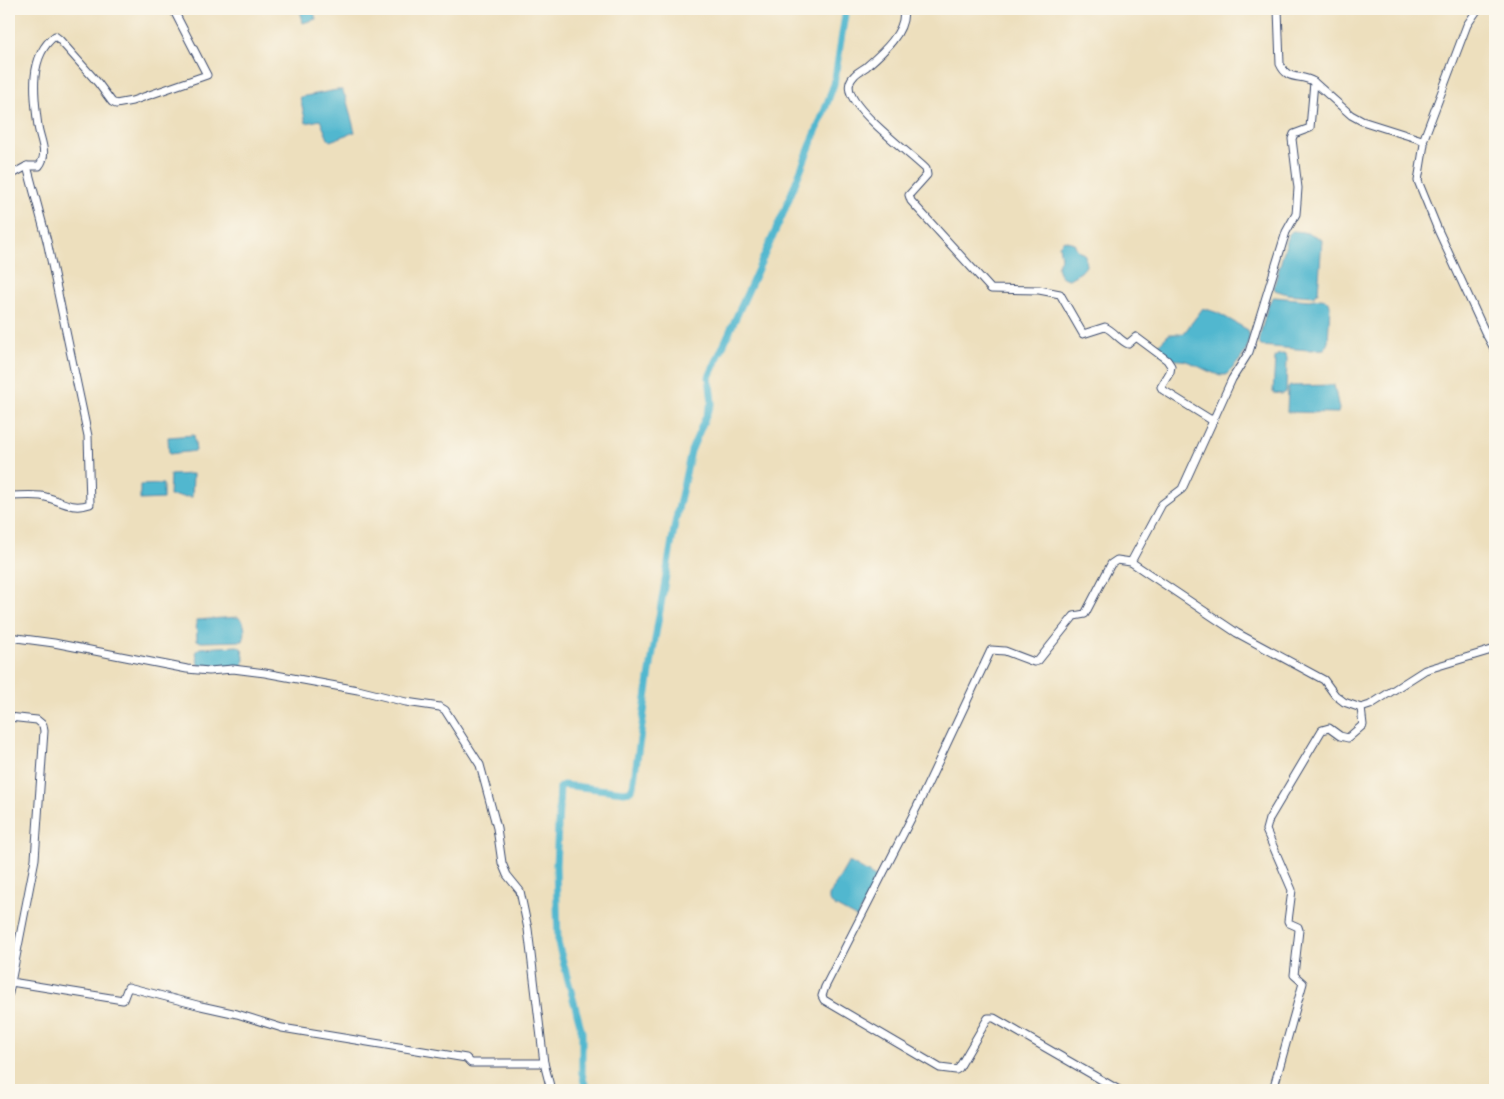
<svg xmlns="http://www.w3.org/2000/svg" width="1504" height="1099" font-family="Delius,sans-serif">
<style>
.water{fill:#51b7cf;stroke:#367396}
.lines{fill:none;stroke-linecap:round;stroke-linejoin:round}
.canal{stroke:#51b7cf;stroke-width:7}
.street-casing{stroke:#3a496c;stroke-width:9}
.street{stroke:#fff;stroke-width:7}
</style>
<rect width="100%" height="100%" fill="#fbf7ec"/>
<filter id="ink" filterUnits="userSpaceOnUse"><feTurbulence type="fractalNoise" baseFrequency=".02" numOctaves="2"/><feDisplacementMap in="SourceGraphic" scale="10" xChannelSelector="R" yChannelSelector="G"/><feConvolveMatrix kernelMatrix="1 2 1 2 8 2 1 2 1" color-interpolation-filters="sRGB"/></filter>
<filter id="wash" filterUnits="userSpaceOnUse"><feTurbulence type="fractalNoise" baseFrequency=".0096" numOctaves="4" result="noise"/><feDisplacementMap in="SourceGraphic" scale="20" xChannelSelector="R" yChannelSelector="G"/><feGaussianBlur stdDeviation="1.12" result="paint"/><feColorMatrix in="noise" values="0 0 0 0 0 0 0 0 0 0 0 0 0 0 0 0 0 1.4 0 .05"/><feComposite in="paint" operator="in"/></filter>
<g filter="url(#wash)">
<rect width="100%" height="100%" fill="#eddfbd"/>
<!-- water -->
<g class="water">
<path d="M300 9H313L316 19 303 23Z"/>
<path d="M337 90H342L346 98 355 132 330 141 328 139 320 120 306 123 300 97Z"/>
<path d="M1292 231C1302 231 1314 234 1322 240L1318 292 1314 296 1287 294 1275 290 1274 286 1289 234Z"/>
<path d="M1064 240 1074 243 1077 249 1085 255 1086 266 1081 272 1069 279C1061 278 1059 274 1057 267L1061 258 1059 245Z"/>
<path d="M1274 297 1309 300 1321 298 1325 299 1330 305 1328 342 1325 349 1309 350 1261 346 1259 343V339L1268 305 1272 298Z"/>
<path d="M1203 308 1218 313 1248 330C1254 347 1237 364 1226 375 1212 376 1199 365 1186 361 1179 359 1173 361 1166 358 1162 355 1159 351 1157 346L1169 334H1181L1184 333Z"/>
<path d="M1283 354 1286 355 1287 358 1286 392 1283 394 1273 393 1275 358 1277 355Z"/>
<path d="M1334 385 1339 409 1338 413 1287 412 1288 388 1290 386Z"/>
<path d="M194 435 196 451 169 454 168 437Z"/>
<path d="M193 474 192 497 169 496 170 475Z"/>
<path d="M163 484V499L140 500V485Z"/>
<path d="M238 617C246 622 246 633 243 641L201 642 197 640 196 620Z"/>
<path d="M238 646 242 649C244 654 245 662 242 667H203L198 664 196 651 200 648Z"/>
<path d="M848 863H851L877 878 857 918 835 906 829 901V896Z"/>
</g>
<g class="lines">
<!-- canal -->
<path class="canal" d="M588 1090 584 1082 582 1073V1032L558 943 556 865 560 787 563 785 624 792 630 791 633 786 654 645 675 523 691 451 712 402 709 377 783 214 825 109 834 84 846 9"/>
</g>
</g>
<g filter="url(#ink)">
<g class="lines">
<!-- street casing -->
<g class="street-casing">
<g id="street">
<path d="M903 9C908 31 881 54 866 67 862 70 857 72 854 76 849 81 848 88 851 94 859 115 908 152 926 169L927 175 909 195 911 201 991 289 1039 290 1060 294 1083 334 1105 327C1114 331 1119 340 1128 344L1136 337 1167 360 1171 366 1170 372 1161 387 1163 390 1213 421"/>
<path d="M1314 82 1351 115 1362 121 1422 140 1424 144 1418 181 1438 230 1485 332 1495 350"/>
<path d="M1423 141 1467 25 1478 9"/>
<path d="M9 176 27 166H39C49 154 40 140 38 126 34 97 28 56 55 36L59 39 98 83 112 102 116 104 132 101 207 75 173 9"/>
<path d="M9 496C19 496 30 495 41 496 60 499 69 511 90 504L88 436 47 241 27 166"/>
<path d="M1131 562 1162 504 1182 489 1232 379 1249 352 1286 232 1296 214 1297 202 1298 188 1292 139 1294 134 1310 128 1314 82C1300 73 1288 82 1280 64L1278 9"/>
<path d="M9 637 54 643 187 669 209 671 233 669 265 673 358 690 406 702 440 707 445 710 480 765 497 828 502 863 507 875 520 891 528 929 544 1063 551 1090"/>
<path d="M9 717 37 720 43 725 44 731 35 859 9 993"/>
<path d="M11 982 123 1000 128 987 201 1006 237 1014 282 1028 466 1058 471 1063H544"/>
<path d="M1119 1090 994 1018H988L959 1068 956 1070 940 1068 824 1000 822 996 825 987 917 807 991 650 1005 651 1034 662 1038 661 1074 616 1085 614 1111 564 1117 560 1131 562 1237 633 1324 680 1335 695 1344 702 1361 708 1370 705 1425 670 1495 649"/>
<path d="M1273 1090 1303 983 1294 975 1299 930 1298 927 1289 923 1288 921 1292 890 1266 830 1269 819 1322 730 1329 728 1340 736 1348 738 1363 725 1361 708"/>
</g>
</g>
<!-- street -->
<use href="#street" class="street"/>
</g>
</g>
<!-- margin -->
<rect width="1504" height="1099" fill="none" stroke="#fbf7ec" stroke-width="30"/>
</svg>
